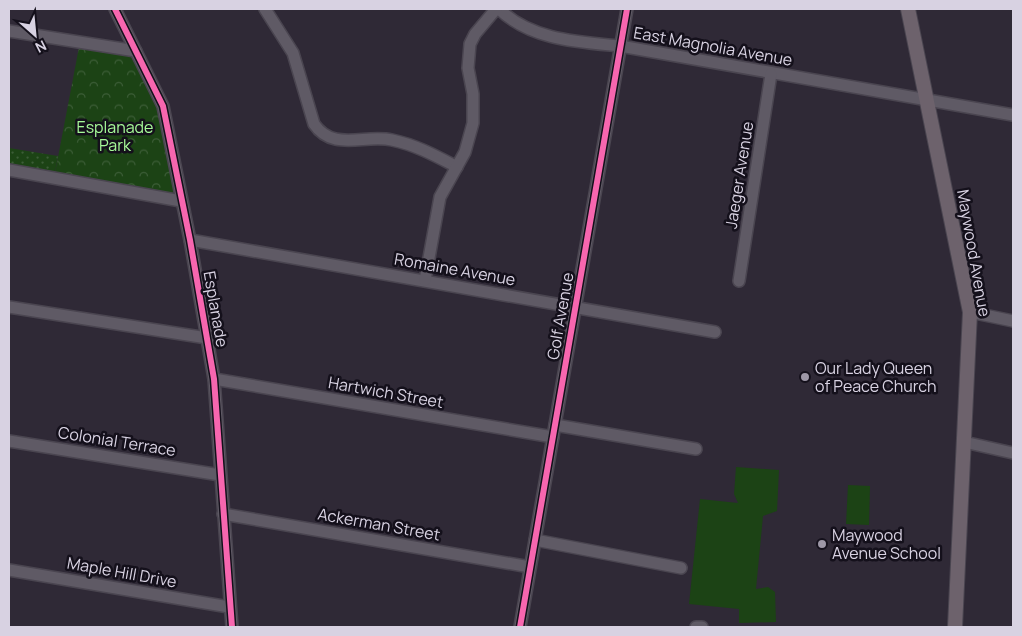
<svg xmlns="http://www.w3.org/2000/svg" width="1022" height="636" font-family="Manrope,sans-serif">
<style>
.grass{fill:url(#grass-dots)}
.forest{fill:url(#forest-crowns)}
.pitch{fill:#1c4315}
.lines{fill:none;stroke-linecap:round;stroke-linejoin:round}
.minor-casing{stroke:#4a4550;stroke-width:14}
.major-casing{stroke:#4a4550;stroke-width:16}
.minor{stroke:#5f5a65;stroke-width:11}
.major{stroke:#6d626c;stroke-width:14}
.cycleway-casing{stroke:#14101b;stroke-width:9}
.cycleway{stroke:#f766af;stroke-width:6}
.poi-dot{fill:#9d97a6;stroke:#14101b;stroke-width:2}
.labels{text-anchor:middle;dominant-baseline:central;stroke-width:5;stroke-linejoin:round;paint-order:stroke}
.street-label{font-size:16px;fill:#d8d2e2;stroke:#14101b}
.park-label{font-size:16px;fill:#a6f998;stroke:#14101b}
.poi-label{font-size:16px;fill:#d8d2e2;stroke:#14101b;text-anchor:start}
</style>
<defs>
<pattern id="grass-dots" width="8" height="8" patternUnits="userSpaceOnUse" patternTransform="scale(1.25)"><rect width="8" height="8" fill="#1c4315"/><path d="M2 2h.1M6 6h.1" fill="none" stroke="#3c5d37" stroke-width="1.8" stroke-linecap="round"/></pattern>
<pattern id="forest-crowns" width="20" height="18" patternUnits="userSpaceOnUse" patternTransform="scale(1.25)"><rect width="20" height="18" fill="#1c4315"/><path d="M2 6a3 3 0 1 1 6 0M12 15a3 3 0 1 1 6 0" fill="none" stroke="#3c5d37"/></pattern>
</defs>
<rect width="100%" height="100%" fill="#2f2936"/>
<!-- grass -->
<path class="grass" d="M9 148 58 156 55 172 9 165Z"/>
<!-- forest -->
<path class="forest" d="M80 42 136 51 163 106 181 201 54 178Z"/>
<!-- pitch -->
<g class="pitch">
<path d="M736 467 779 470 777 511 763 516 756 589 768 587 775 592 776 622 739 623V609L689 604 700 499 738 503 734 494Z"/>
<path d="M848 485 870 486 869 525 846 524Z"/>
</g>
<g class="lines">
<!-- minor casing -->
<g class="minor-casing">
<g id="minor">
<path d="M115 9 163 106 190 240 214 379 232 627"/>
<path d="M265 9 293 53 314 124C333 152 364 134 392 140 416 145 436 156 457 167"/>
<path d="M499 9C531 40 578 42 620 46L1013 115"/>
<path d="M9 31 136 51"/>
<path d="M9 170 181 201"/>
<path d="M190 240 715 332"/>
<path d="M425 280 440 197 465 152 473 123V94L468 68 470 44 475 34 496 9"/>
<path d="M739 281 771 74"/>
<path d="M9 307 207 338"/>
<path d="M970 312 1013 321"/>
<path d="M214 379 553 437"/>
<path d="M555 425 696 449"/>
<path d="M9 441 220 475"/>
<path d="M964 442 1013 453"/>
<path d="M223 514 530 567"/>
<path d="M535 540 681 568"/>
<path d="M9 570 229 607"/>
<path d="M520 627 627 9"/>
<path d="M696 627H702"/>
</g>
</g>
<!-- major casing -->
<g class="major-casing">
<path id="major" d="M908 9 970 312 955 627"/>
</g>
<!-- minor -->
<use href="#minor" class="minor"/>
<!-- major -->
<use href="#major" class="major"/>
<!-- cycleway casing -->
<g class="cycleway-casing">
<g id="cycleway">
<path d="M115 9 163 106 190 240 214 379 232 627"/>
<path d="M520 627 627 9"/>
</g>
</g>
<!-- cycleway -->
<use href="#cycleway" class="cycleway"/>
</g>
<!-- markers -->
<g class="poi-dot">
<circle cx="805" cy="377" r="5"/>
<circle cx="822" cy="544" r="5"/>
</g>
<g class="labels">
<!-- street labels -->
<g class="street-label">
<text transform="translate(713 46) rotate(10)">East Magnolia Avenue</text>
<text transform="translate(739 175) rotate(-81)">Jaeger Avenue</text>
<text transform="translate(974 253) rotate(80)">Maywood Avenue</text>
<text transform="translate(455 269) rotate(10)">Romaine Avenue</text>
<text transform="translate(216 309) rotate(80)">Esplanade</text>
<text transform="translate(560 316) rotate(-80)">Golf Avenue</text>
<text transform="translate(386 392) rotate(10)">Hartwich Street</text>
<text transform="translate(117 441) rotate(9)">Colonial Terrace</text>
<text transform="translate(379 524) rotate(10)">Ackerman Street</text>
<text transform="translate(122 572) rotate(10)">Maple Hill Drive</text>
</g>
<!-- park labels -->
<g class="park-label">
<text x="115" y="127">Esplanade<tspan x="115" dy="18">Park</tspan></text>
</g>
<!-- poi labels -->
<g class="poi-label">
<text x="815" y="368">Our Lady Queen<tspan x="815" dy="18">of Peace Church</tspan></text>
<text x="832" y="535">Maywood<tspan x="832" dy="18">Avenue School</tspan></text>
</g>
</g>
<!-- border -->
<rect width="1022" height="636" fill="none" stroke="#d8d2e2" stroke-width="20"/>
<!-- north arrow -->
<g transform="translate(35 35) rotate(153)" stroke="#14101b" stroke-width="4" paint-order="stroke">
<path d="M0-4L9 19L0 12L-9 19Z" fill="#d8d2e2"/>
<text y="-8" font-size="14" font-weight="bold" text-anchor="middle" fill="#d8d2e2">N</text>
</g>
</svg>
